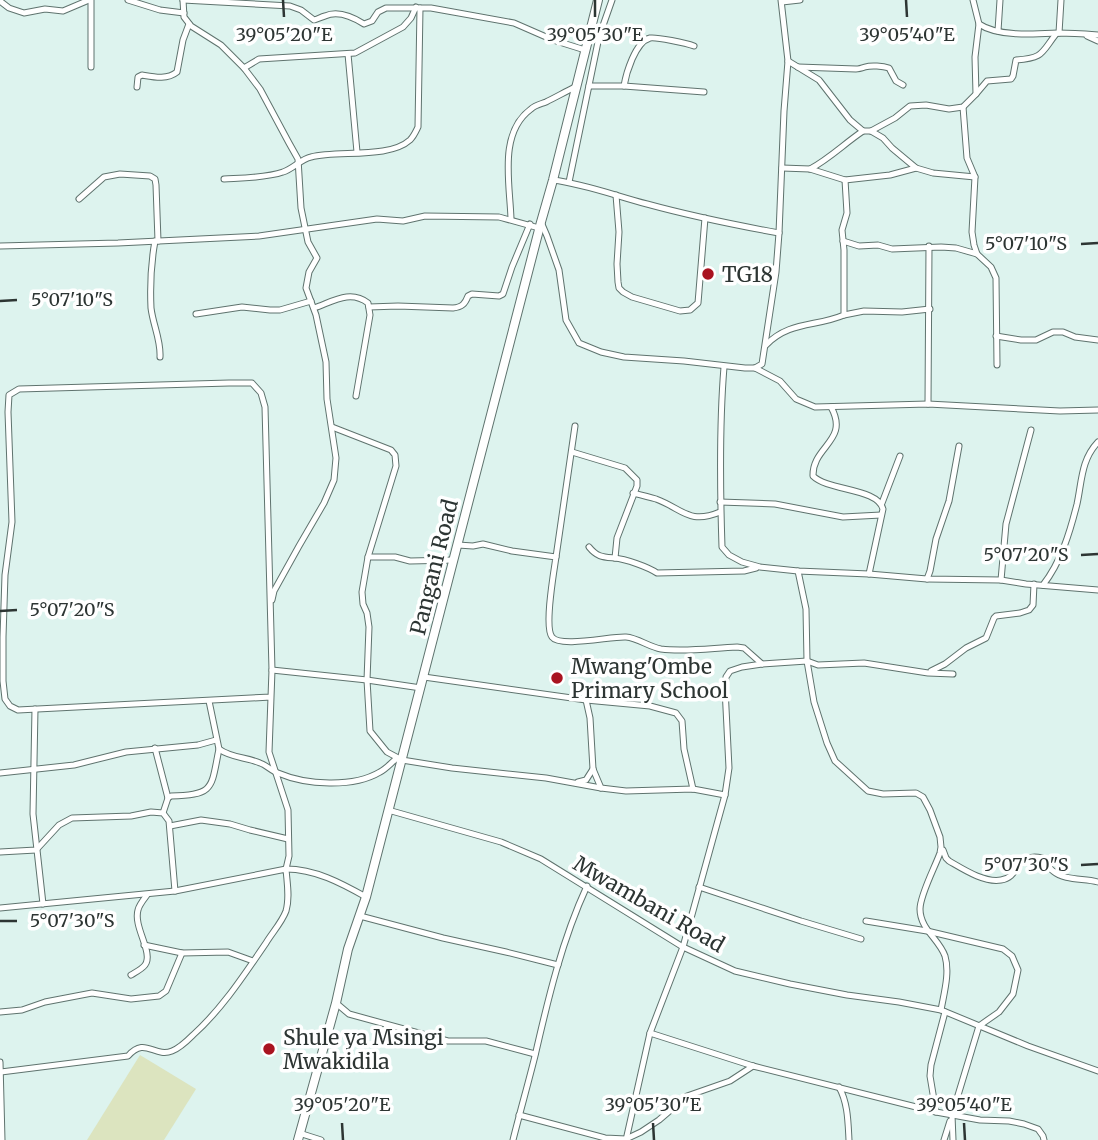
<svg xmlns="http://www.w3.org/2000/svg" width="1098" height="1140" font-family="Merriweather,serif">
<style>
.green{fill:#dce4bf}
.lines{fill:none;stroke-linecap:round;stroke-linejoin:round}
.minor-casing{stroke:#5f736e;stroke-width:7}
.secondary-casing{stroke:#5f736e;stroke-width:10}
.minor{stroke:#fff;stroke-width:5}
.secondary{stroke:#fff;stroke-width:8}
.ticks{fill:none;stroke:#2d3533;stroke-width:2.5}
.poi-dot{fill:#a91320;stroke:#fff;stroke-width:2.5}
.labels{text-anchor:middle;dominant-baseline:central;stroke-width:7;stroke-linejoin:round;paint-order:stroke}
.poi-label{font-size:21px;fill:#2d3533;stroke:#fff;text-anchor:start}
.street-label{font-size:21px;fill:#2d3533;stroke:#fff}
.ticks-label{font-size:18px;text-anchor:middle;fill:#2d3533;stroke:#fff;stroke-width:7;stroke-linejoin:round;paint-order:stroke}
</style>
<rect width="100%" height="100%" fill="#ddf3ee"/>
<!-- green -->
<path class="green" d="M140 1055 196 1089 164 1140H87Z"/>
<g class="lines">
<!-- minor casing -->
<g class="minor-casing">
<g id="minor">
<path d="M128 0 160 10 184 13"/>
<path d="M183 0 184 17 191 26 221 45 244 68 260 89 289 143 298 159 301 208 308 242 317 258 309 272 306 288 316 315 326 362 327 399 336 458 334 480 324 503 299 546 274 591 272 600"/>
<path d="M183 0 290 6 301 10 314 20C318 19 321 17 325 16 338 10 353 17 364 24L372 21 378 12 386 8H431L514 23 553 40 585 50"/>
<path d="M973 0 979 24C998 37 1035 34 1058 33 1071 33 1085 34 1098 35"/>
<path d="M0 1 9 8 24 13 45 9 63 11 89 0"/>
<path d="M782 2 800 0"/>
<path d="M998 31 1000 0"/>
<path d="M1059 33 1061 0"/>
<path d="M1087 36 1098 41"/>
<path d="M348 54 357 152"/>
<path d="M788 61 819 80 850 120 863 131H871L883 138 892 148 916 168 933 173 975 177"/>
<path d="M91 67V0"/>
<path d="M798 67 856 69C859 69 862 68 865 67 871 65 883 66 889 68L896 81 903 85"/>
<path d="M244 68 259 59 355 53 403 27 411 18 416 7"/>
<path d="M589 86H624L704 92"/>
<path d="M624 86C626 74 635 42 650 38 657 37 686 43 694 46"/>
<path d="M137 87 138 77 142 75C154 77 167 80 177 72L183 40 189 24"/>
<path d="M976 94 987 81 1011 79 1013 76 1016 60C1044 58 1041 53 1056 34"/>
<path d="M963 107 967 158 975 177 972 232 974 245 977 254 991 267 996 278 997 365"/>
<path d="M871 131 895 118 910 106 926 105 949 109 963 107 976 94 975 57 979 24"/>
<path d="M782 168 810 169 845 180 890 175 916 168"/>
<path d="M810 169C829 159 845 143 863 131"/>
<path d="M224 179C241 178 266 178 283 172 293 169 301 159 311 157 338 150 389 159 410 140 414 136 416 131 418 127L420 8"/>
<path d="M553 180C585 184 616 196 647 204 691 216 735 225 779 233"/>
<path d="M569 182 599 37 612 0"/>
<path d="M616 195 619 232 617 264 618 282 619 288 623 292 632 297 680 311 690 310 698 303 705 218"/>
<path d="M79 199 104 177 120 174 150 176 155 179 156 185 158 241"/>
<path d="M511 219C510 184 498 133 531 109 535 105 541 104 546 102 556 97 565 92 575 87"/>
<path d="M541 222 547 236 559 270 566 320 579 343 601 352 624 357 684 361 745 368H755L762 364 776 272 779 233 784 111 788 61 781 0"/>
<path d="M155 241C151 263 150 286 151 308 153 325 161 340 160 357"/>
<path d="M843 241 859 246 878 245 892 249 941 247 956 248 977 254"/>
<path d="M0 246 118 243 259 236 377 219 403 221 425 216 499 217 539 228"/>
<path d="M369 307 398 306 453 308C462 307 465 304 468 296L472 294 499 296 503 294 512 267 530 224"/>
<path d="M314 308C332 302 350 289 368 303L370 315 356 396"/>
<path d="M196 314 242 307 270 310H280L311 301"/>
<path d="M844 315 864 311 902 312 930 309"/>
<path d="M996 336 1021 340H1036L1053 332H1063L1075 337 1098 340"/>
<path d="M766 345C789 321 816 327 844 315V250L842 230 847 213 845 180"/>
<path d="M724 367C719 428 720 487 722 547L729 555 742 562 760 567 798 571 869 574 927 579 1001 580 1026 584 1098 590"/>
<path d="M755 368 780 381 796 399 815 407 928 404 1060 411 1098 410"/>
<path d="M928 404 929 246"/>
<path d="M831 407C850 441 812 446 813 476 828 491 878 488 883 509L869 574"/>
<path d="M332 427 391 450 395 455 396 466 368 557 362 592 363 604 367 613 369 627 367 680 370 731 387 752 402 760 452 768 546 778 601 788 626 791 693 789 725 795 729 768 725 688 726 677 730 671 742 667 762 664 807 661 818 665 864 663 928 673 953 674"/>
<path d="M572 452 625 468 637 480V486L617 538 615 558"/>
<path d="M633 493C641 495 649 497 656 499 683 509 689 525 720 512"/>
<path d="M720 502 775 504 843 517 881 515"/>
<path d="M882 503 900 456"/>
<path d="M458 545 473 546 483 544 512 551 556 557C554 571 544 627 552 637 560 648 612 636 626 637 638 638 649 647 661 649 686 652 712 648 737 647L744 648 762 664"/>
<path d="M589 547C597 557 603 557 614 558 626 559 648 567 657 573L744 571 756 568"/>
<path d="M368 557H395L410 561 454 560"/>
<path d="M556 557 575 426"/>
<path d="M798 571 806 609 807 661 814 702 827 743 835 761 868 791 883 794 916 793 923 797 930 810 940 837 941 847 940 853C935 867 920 895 920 909 920 929 939 939 945 956 950 973 944 993 941 1010"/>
<path d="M927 579 930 571 936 539 949 501 959 446"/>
<path d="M1001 580 1006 524 1031 430"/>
<path d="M1043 585C1061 562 1070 532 1077 504 1082 481 1081 460 1098 442"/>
<path d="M272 670 367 680 421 688"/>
<path d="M931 671 945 664 966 648 986 638 994 618 996 616 1020 613 1029 610 1033 605 1034 584"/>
<path d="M424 677 586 700 650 706 676 713 682 721 684 749 693 789"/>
<path d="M271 697 18 710 10 706 5 699 3 681V637L5 575 12 522 8 412 9 395 19 389 229 383H252L261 393 265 407 272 670 269 752 288 810 289 856 286 869C315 869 341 883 366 897"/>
<path d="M586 700 590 718 593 769 601 788"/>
<path d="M209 701 219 749C231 758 246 757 260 763 266 765 272 771 278 773 306 785 353 788 380 772 386 769 391 763 397 758"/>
<path d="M35 709 33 814 43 904"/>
<path d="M155 748 168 798"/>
<path d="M0 773 74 765 126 752 198 745 216 740"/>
<path d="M578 782 586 780 593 769"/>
<path d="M388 810 501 842 541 859 683 947 735 971 790 984 847 995 899 1002 941 1010 1028 1046 1098 1071"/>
<path d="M163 813 168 798 171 796C215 795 211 788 219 749"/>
<path d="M170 826 201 820 230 824 250 830 288 839"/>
<path d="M943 850 946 858 949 861C963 869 984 883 1001 880 1021 877 1015 852 1042 858 1046 862 1049 868 1053 871 1065 881 1084 878 1098 882"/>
<path d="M0 852 36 850 59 825 72 818 131 816 151 812 163 813 169 821 175 891"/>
<path d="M699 887 801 921 861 939"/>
<path d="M0 908 175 891 286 869C287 883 290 897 286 911 282 922 272 933 266 943 244 975 222 1009 193 1035 187 1041 180 1048 172 1051 154 1058 145 1036 128 1056L1 1072"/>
<path d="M360 916 443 938 506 952 558 965"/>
<path d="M866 921 927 931 1003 949 1012 956 1018 970 1013 994 999 1012 979 1026 952 1115 953 1140"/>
<path d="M144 945 182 953 228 952 253 961"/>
<path d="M131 975C136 972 142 969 145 965 154 953 133 927 138 910 139 905 144 899 147 895"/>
<path d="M336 1003 349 1014 448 1041H486L535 1054"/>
<path d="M0 1012 22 1010 45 1002 92 993 131 999 159 996 166 991 182 953"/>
<path d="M650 1033 753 1066 936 1112 980 1120 1009 1121 1024 1124 1038 1129 1043 1136 1044 1140"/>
<path d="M0 1062 2 1140"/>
<path d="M839 1087C848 1103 848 1122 849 1140"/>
<path d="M936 1112 930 1076 931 1065 945 1012"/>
<path d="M519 1115 605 1138 626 1139 641 1132 659 1120 687 1096 730 1081 753 1066"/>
<path d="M299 1133 321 1140"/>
<path d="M513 1140C520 1112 528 1084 535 1056 548 999 562 940 587 886"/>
<path d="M626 1140 650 1033 683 947 725 795"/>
<path d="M944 1140 950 1121"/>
</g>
</g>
<!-- secondary casing -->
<g class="secondary-casing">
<path id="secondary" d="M298 1140 336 1003 348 949 366 897 541 222 553 180 598 0"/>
</g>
<!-- minor -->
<use href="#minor" class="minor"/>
<!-- secondary -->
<use href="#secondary" class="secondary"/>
</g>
<!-- ticks -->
<path class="ticks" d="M283 0 284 17M595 0V17M906 0 907 17M1081 244 1098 243M0 301 17 300M1081 555 1098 554M0 611 17 610M1081 865 1098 864M0 921H17M342 1123 343 1140M653 1123 654 1140M964 1123 965 1140"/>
<!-- markers -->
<g class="poi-dot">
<circle cx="708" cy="274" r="7"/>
<circle cx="557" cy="678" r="7"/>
<circle cx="269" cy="1049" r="7"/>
</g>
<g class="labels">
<!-- poi labels -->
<g class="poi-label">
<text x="722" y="274">TG18</text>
<text x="571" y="666">Mwang'Ombe<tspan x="571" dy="24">Primary School</tspan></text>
<text x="283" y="1037">Shule ya Msingi<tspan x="283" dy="24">Mwakidila</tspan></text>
</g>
<!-- street labels -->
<g class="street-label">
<text transform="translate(434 567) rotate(-76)">Pangani Road</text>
<text transform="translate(649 904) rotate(30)">Mwambani Road</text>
</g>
</g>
<g class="ticks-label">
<text x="284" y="41">39°05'20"E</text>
<text x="595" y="41">39°05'30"E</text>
<text x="907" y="41">39°05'40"E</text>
<text x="1026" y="250">5°07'10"S</text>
<text x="72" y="306">5°07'10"S</text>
<text x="1026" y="561">5°07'20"S</text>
<text x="72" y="616">5°07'20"S</text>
<text x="1026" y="871">5°07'30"S</text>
<text x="72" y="927">5°07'30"S</text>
<text x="342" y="1111">39°05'20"E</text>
<text x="653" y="1111">39°05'30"E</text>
<text x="964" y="1111">39°05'40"E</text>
</g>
</svg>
